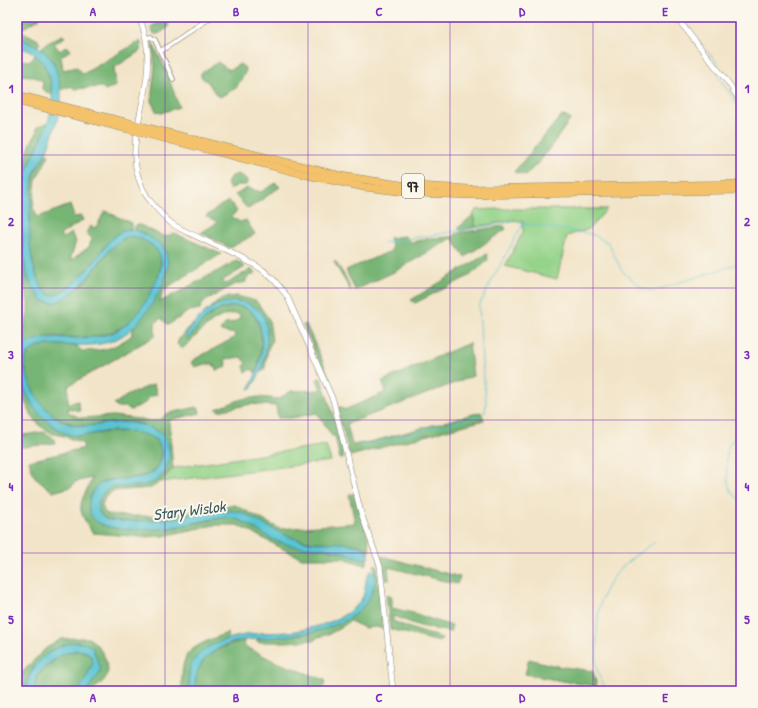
<svg xmlns="http://www.w3.org/2000/svg" width="758" height="708" font-family="'Patrick Hand',sans-serif">
<style>
.green{fill:#94d389;stroke:#607f5a}
.forest{fill:#77b575;stroke:#517050}
.water{fill:#58c4d2;stroke:#42787e}
.lines{fill:none;stroke-linecap:round;stroke-linejoin:round}
.stream{stroke:#58c4d2;stroke-width:1}
.minor-casing{stroke:#8e887a;stroke-width:5.5}
.tertiary-casing{stroke:#8e887a;stroke-width:6}
.primary-casing{stroke:#8e887a;stroke-width:8}
.minor{stroke:#fff;stroke-width:4}
.tertiary{stroke:#fff;stroke-width:5}
.primary{stroke:#f4c26a;stroke-width:7}
.primary-bridge-casing{stroke:#8e887a;stroke-width:8;stroke-linecap:butt}
.primary-bridge{stroke:#f4c26a;stroke-width:7}
.grid{fill:none;stroke:#7b2cbf;stroke-width:1;stroke-opacity:0.55}
.labels{text-anchor:middle;dominant-baseline:central;stroke-width:4;stroke-linejoin:round;paint-order:stroke}
.shield{fill:#fbf7ec;stroke:#696865;stroke-width:1}
.shield-label{font-size:14px;font-weight:bold;fill:#2b2b2b}
.water-label{font-size:16px;font-style:italic;fill:#38595d;stroke:#fbf7ec}
.neatline{fill:none;stroke:#7b2cbf;stroke-width:1.5}
.grid-label{font-size:13px;text-anchor:middle;font-weight:bold;fill:#7b2cbf}
</style>
<rect width="100%" height="100%" fill="#fbf7ec"/>
<filter id="ink" filterUnits="userSpaceOnUse"><feTurbulence type="fractalNoise" baseFrequency=".025" numOctaves="2"/><feDisplacementMap in="SourceGraphic" scale="8" xChannelSelector="R" yChannelSelector="G"/><feConvolveMatrix kernelMatrix="1 2 1 2 8 2 1 2 1" color-interpolation-filters="sRGB"/></filter>
<filter id="wash" filterUnits="userSpaceOnUse"><feTurbulence type="fractalNoise" baseFrequency=".012" numOctaves="4" result="noise"/><feDisplacementMap in="SourceGraphic" scale="16" xChannelSelector="R" yChannelSelector="G"/><feGaussianBlur stdDeviation="0.9" result="paint"/><feColorMatrix in="noise" values="0 0 0 0 0 0 0 0 0 0 0 0 0 0 0 0 0 1.4 0 .05"/><feComposite in="paint" operator="in"/></filter>
<g filter="url(#wash)">
<rect width="100%" height="100%" fill="#f2e4c8"/>
<!-- green -->
<g class="green">
<path d="M499 209H607L589 229 567 236 557 279 505 266 523 232V221L512 220 476 227 473 215 476 210Z"/>
<path d="M326 445 331 461 160 482 173 468Z"/>
</g>
<!-- forest -->
<g class="forest">
<path d="M30 17 40 18 20 30 38 40 40 43 37 47 29 42 17 39V23Z"/>
<path d="M166 19 169 22 168 28 158 34H154L151 28 152 26Z"/>
<path d="M62 35 65 37 54 44 60 51 67 46 71 50 61 56 63 70 77 67 83 74 140 41 142 45 140 51 114 68 116 86 105 90 102 87 74 89 72 86 61 90 54 63 50 57 40 49 46 44Z"/>
<path d="M152 42 166 70 179 107 161 113 156 111 151 101 155 66Z"/>
<path d="M36 54C47 66 52 80 52 95L42 89 43 81C35 77 27 73 17 77V60L30 61Z"/>
<path d="M218 62 229 70 240 64 245 68 246 71 236 88 220 97 216 95 208 82 201 77V73Z"/>
<path d="M561 116 568 117 570 120 542 159 526 175 514 172Z"/>
<path d="M49 122 30 163 25 179 23 213 22 245 28 277 42 301 56 303C65 298 75 291 83 284 95 272 116 233 134 236 139 237 144 240 148 243 154 247 157 249 160 256 165 274 143 311 129 322 112 336 90 338 68 337 62 337 53 335 47 337 38 340 26 349 18 353L32 405 77 436C96 434 144 424 157 442 161 447 162 453 160 459 154 484 124 475 105 481 99 484 96 487 92 493L102 525 119 528H174L226 517 237 519 254 528 330 550 347 553 358 557 367 558V564L364 565 343 558H302L289 552 238 525H214L163 536 144 537 93 533C74 506 80 506 92 478L75 482 71 487 53 492 34 476 29 461 84 448 82 443 64 436 53 434 40 426 34 419 17 388V341L24 328 28 313V302L17 261 18 184 22 169 32 140 36 135 37 127Z"/>
<path d="M51 138 46 152 49 155 36 180 33 208 38 217 70 205 74 217 81 216 83 220 60 235 63 238 71 233 76 241 70 261 89 247 92 239 86 232 91 226 95 228C100 222 101 217 105 211L131 223V229C123 229 111 239 106 245 102 249 100 255 96 260 88 269 64 297 51 295 37 293 30 252 29 240 28 226 30 194 33 180 35 169 42 162 46 152 48 148 49 143 51 138Z"/>
<path d="M238 174 247 180V184L245 185H237L230 190 227 184 230 177Z"/>
<path d="M276 183 280 187 248 209 235 195 247 188 261 192Z"/>
<path d="M229 201 237 211 231 217 240 222 246 220 255 234 230 248 201 233 218 222 206 216 215 210 216 208Z"/>
<path d="M473 215 476 227 461 231 458 228Z"/>
<path d="M136 225H140L165 237 174 233 221 254 163 290 160 302 236 261 241 263 245 267 222 281 226 284 251 269 256 273 246 278V282L233 285 202 303 200 309 189 311 168 325 161 318 155 323V336L68 386V403L78 401 80 411 68 408V412L80 418 114 416 154 421 162 419 166 414 197 407 199 409 200 413 169 420 173 468 160 482 151 488 113 491 105 497 102 505 104 511 108 515 125 516H158L235 505 280 529 355 523 349 494H354C358 508 372 539 369 553L366 548 359 545C338 542 317 544 297 539 277 534 259 521 241 512L221 511 158 520 131 522 110 520 103 517 99 511 98 499 103 493 111 487 150 484 169 459 155 430C147 426 138 422 129 422 109 421 88 430 69 423 61 420 54 416 48 411 35 399 12 359 35 348 47 342 64 346 77 346L82 351C107 350 110 350 131 336L133 329 139 322 168 262 144 233 133 229Z"/>
<path d="M504 226 506 229 465 257 452 238 394 272 355 290 346 270 391 251 392 245 389 238 405 236 411 242 432 238 452 237 458 233Z"/>
<path d="M487 254 488 259 485 263 469 276 415 303 411 300Z"/>
<path d="M335 261 346 278 351 291 334 262Z"/>
<path d="M237 296 256 301 269 319 272 341 268 349 265 368 263 371 260 372C267 354 272 320 255 308 253 306 249 303 247 303 238 302 219 307 210 308L222 298Z"/>
<path d="M238 306C268 312 263 351 256 373L251 369 246 372 244 367 246 363 242 357 225 359 227 366 217 371 213 364H205L195 367 191 363 193 360 234 338 235 334 220 331 226 323H231L240 319 239 314C215 311 200 334 183 348L180 347 177 344 179 339 192 324H193L186 334 190 337C204 318 214 308 238 306Z"/>
<path d="M306 324 331 380 328 382 303 325Z"/>
<path d="M469 343 473 376 347 424 352 445 374 441 481 412 484 420 350 456 337 409 340 407H342L344 410 386 392 382 381Z"/>
<path d="M321 378 335 420 344 458 340 459 335 436H332L317 413 292 418H278L276 406 251 404 218 411 216 409 242 399 258 397 279 399 291 391 321 390 317 379Z"/>
<path d="M154 384 157 394 148 398 147 402 131 410 126 407H116L114 404 128 395Z"/>
<path d="M43 432C49 435 54 436 55 443L17 448V436Z"/>
<path d="M381 556 460 577 457 584 388 567 389 580H385Z"/>
<path d="M374 565H377L383 629 376 627 365 628 350 621C341 628 330 635 318 637L315 640 286 642H258L256 639 300 634 315 630 357 613 376 577Z"/>
<path d="M386 595 392 597V608L413 613 452 626 450 632 420 626 393 616V621L415 630 442 638 439 642 390 629Z"/>
<path d="M227 633 229 639 224 640 191 666 189 674 190 691H182C182 680 181 670 185 659 189 646 215 638 227 633Z"/>
<path d="M78 638C81 638 85 638 88 638 99 643 113 666 106 678 103 682 97 686 93 691H86L100 672 92 647 52 650 36 665 31 671 28 679 26 691H17L21 674 45 649 61 639Z"/>
<path d="M244 640V646L276 662 325 680 323 691H286L277 687 276 691H196C191 657 217 649 244 640Z"/>
<path d="M79 651C87 652 91 654 93 662L86 678 78 691H35L36 678 44 669 60 655 69 652Z"/>
<path d="M529 659 556 666 593 671 597 686 562 681 525 674Z"/>
</g>
<!-- water -->
<g class="water">
<path d="M17 39C35 42 52 53 57 72 59 81 62 90 61 99 61 111 51 141 46 152 43 159 38 164 35 171 32 180 32 189 31 199 29 224 27 262 41 285 42 287 46 292 48 294 60 301 88 269 95 260 104 250 111 233 126 230 136 227 147 236 156 241 164 246 168 255 168 264 166 282 156 300 145 314 120 348 96 346 57 345 48 345 38 345 31 351 20 360 27 375 31 386 39 405 59 425 80 426 85 427 92 425 97 425 116 422 133 420 151 428 158 431 164 435 167 442 170 449 170 457 168 464 162 486 141 486 123 487 119 487 115 486 112 487 100 491 92 509 104 518 108 521 115 520 120 521 144 522 168 519 191 515 208 512 224 509 241 512 264 523 285 539 311 542 327 544 360 539 369 553V558C360 560 354 555 346 553 324 546 298 550 276 541 260 534 244 517 225 518 208 518 191 525 174 527 157 530 114 532 99 523 92 519 88 512 89 503 90 495 93 488 100 484 119 473 156 487 161 458 162 452 160 445 156 440 151 436 144 435 138 433 129 431 119 431 110 431 97 432 81 439 68 434 61 432 53 426 48 422 40 416 34 409 30 400 24 389 18 378 17 365 16 332 55 338 77 338 89 337 103 337 114 332 129 325 139 312 147 299 153 288 160 276 161 264 161 255 157 249 150 244 143 240 136 235 128 237 111 241 95 271 82 284 75 291 65 298 56 303L42 301C37 293 30 285 28 277 26 274 26 269 25 265 21 238 21 207 25 180 27 166 35 153 41 140 52 116 58 89 44 65 37 54 30 49 17 48Z"/>
<path d="M235 301C246 302 259 306 264 317 272 336 264 375 250 389H249C259 371 266 344 259 324 250 298 223 304 206 318 200 323 195 330 190 337L187 339 186 334C202 314 208 304 235 301Z"/>
<path d="M371 570 374 571C377 582 373 591 368 600 350 630 300 635 269 638 261 639 252 639 244 640 217 645 192 660 196 691H190C189 683 188 675 190 667 199 644 231 637 252 634 264 632 277 633 289 632 305 630 325 625 339 618 349 612 361 605 364 593 366 584 365 577 371 570Z"/>
<path d="M77 642 87 644 92 647 100 666V673L86 691H78L86 678 93 662C86 634 43 663 36 678 35 682 35 687 35 691H26C27 665 53 644 77 642Z"/>
</g>
<g class="lines">
<!-- stream -->
<g class="stream">
<path d="M681 17 684 21"/>
<path d="M687 25 692 31"/>
<path d="M695 36 704 47"/>
<path d="M706 50 719 65"/>
<path d="M724 71 741 95"/>
<path d="M718 77 734 99 741 112"/>
<path d="M382 243 512 222 580 232 594 235 608 243 622 271 642 288 652 291 741 263"/>
<path d="M741 430C736 435 731 441 728 448 725 455 727 482 730 489 732 494 737 497 741 500"/>
<path d="M362 447 482 415 485 412 486 402 482 362 479 306 494 276 523 224"/>
<path d="M607 691C604 685 598 676 597 669 595 660 598 650 597 641 595 591 614 568 655 542"/>
</g>
</g>
</g>
<g filter="url(#ink)">
<g class="lines">
<!-- minor casing -->
<g class="minor-casing">
<g id="minor">
<path d="M146 38 151 37 155 40 173 79"/>
<path d="M161 51 211 17"/>
</g>
</g>
<!-- tertiary casing -->
<g class="tertiary-casing">
<g id="tertiary">
<path d="M139 17C147 35 149 55 147 74 143 118 121 157 148 198 155 207 162 216 171 223 179 229 189 233 198 237 220 248 243 257 263 270L275 281 287 296 333 400 361 513 380 566 393 691"/>
<path d="M676 17 730 85 741 103"/>
</g>
</g>
<!-- primary casing -->
<g class="primary-casing">
<g id="primary">
<path d="M17 95 129 123"/>
<path d="M17 101 128 129"/>
<path d="M144 127 341 176 401 185 469 189 741 184"/>
<path d="M143 133 307 175 364 187 414 193 469 195 741 190"/>
</g>
</g>
<!-- minor -->
<use href="#minor" class="minor"/>
<!-- tertiary -->
<use href="#tertiary" class="tertiary"/>
<!-- primary -->
<use href="#primary" class="primary"/>
<!-- primary-bridge casing -->
<g class="primary-bridge-casing">
<g id="primary-bridge">
<path d="M129 123 144 127"/>
<path d="M128 129 143 133"/>
</g>
</g>
<!-- primary-bridge -->
<use href="#primary-bridge" class="primary-bridge"/>
</g>
</g>
<!-- grid -->
<path class="grid" d="M165 17V691M308 17V691M450 17V691M593 17V691M17 155H741M17 288H741M17 420H741M17 553H741"/>
<g class="labels">
<!-- shield labels -->
<rect class="shield" x="402" y="174" width="22" height="24" rx="3"/>
<g class="shield-label">
<text x="413" y="186">97</text>
</g>
<!-- water labels -->
<g class="water-label">
<text transform="translate(189 510) rotate(-7)">Stary Wislok</text>
</g>
</g>
<!-- margin -->
<rect width="758" height="708" fill="none" stroke="#fbf7ec" stroke-width="44"/>
<rect x="22" y="22" width="714" height="664" class="neatline"/>
<g class="grid-label">
<text x="93" y="16">A</text>
<text x="236" y="16">B</text>
<text x="379" y="16">C</text>
<text x="522" y="16">D</text>
<text x="665" y="16">E</text>
<text x="11" y="93">1</text>
<text x="747" y="93">1</text>
<text x="11" y="226">2</text>
<text x="747" y="226">2</text>
<text x="11" y="359">3</text>
<text x="747" y="359">3</text>
<text x="11" y="491">4</text>
<text x="747" y="491">4</text>
<text x="11" y="624">5</text>
<text x="747" y="624">5</text>
<text x="93" y="702">A</text>
<text x="236" y="702">B</text>
<text x="379" y="702">C</text>
<text x="522" y="702">D</text>
<text x="665" y="702">E</text>
</g>
</svg>
